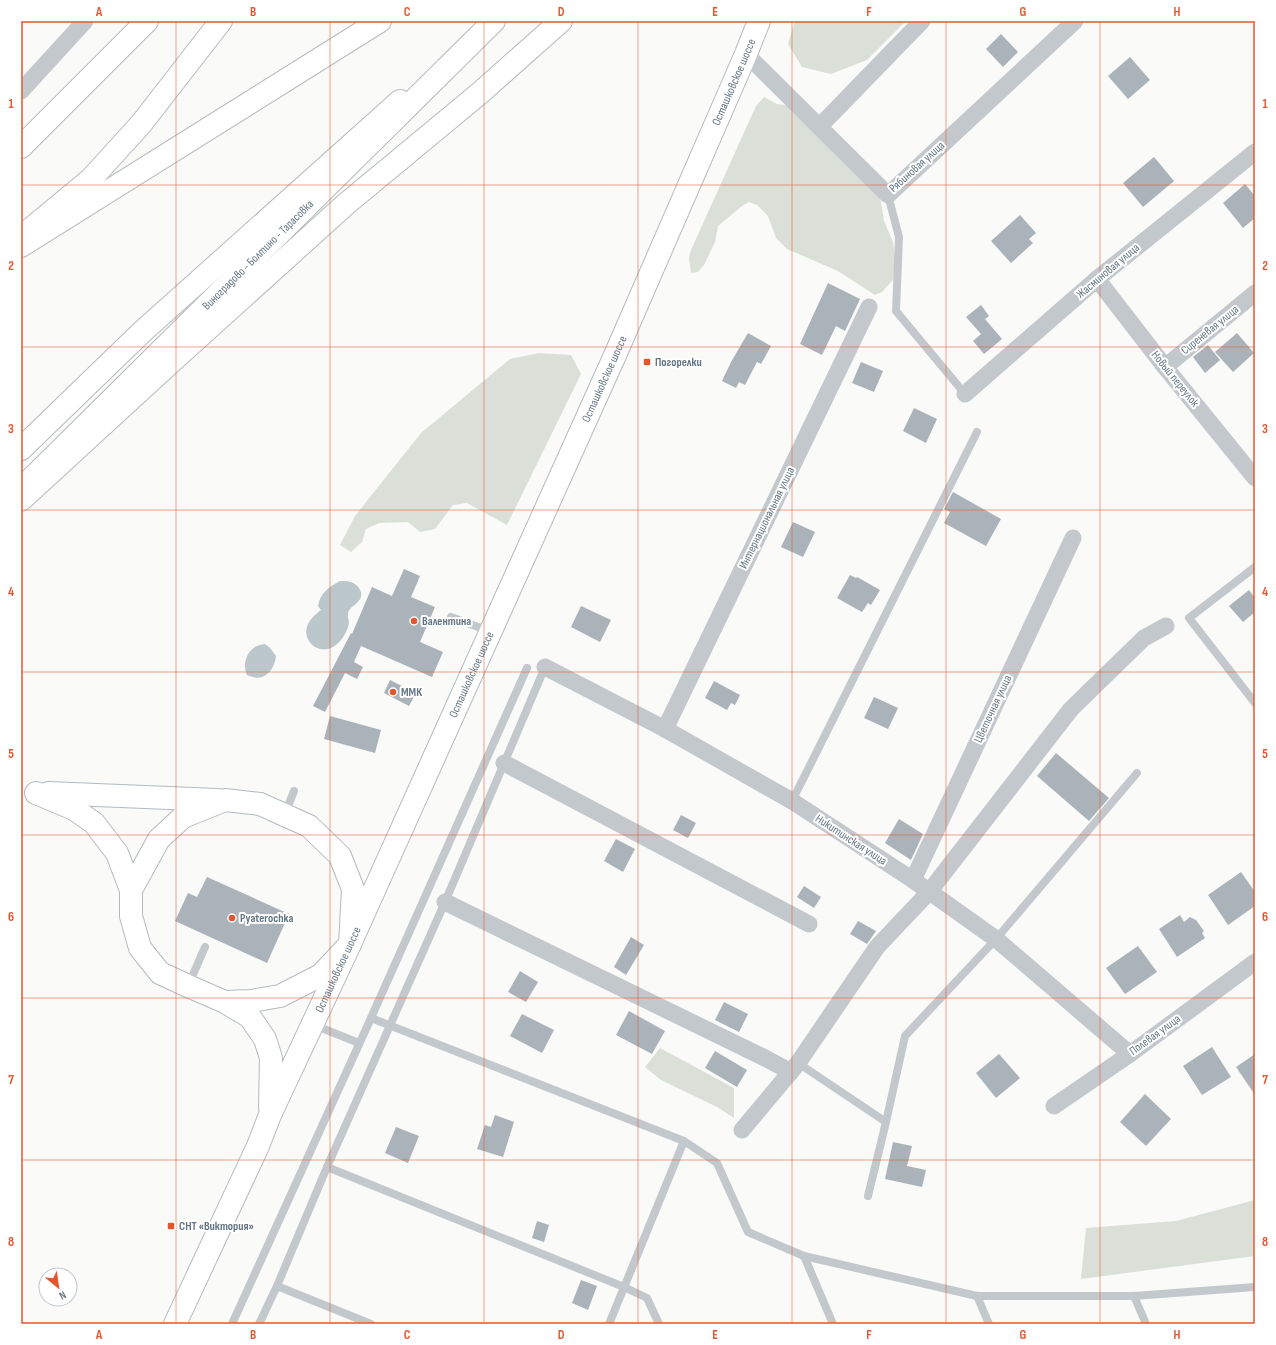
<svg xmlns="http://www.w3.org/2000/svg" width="1276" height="1345" font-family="'Sofia Sans Condensed',sans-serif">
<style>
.green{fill:#dadfd7}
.water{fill:#bbc7cb}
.building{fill:#aab3b9}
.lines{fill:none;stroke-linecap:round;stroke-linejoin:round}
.secondary-casing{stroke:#b3babf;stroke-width:24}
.primary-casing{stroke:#b5babe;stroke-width:24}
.lane{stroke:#c3c8cc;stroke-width:8}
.street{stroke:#c3c8cc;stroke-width:17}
.secondary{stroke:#fff;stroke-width:22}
.primary{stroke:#fff;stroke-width:22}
.grid{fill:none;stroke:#e4572e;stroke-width:1;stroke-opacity:0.55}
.poi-dot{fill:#e4572e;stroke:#fff;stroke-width:1.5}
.labels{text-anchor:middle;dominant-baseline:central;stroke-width:4;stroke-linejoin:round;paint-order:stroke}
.street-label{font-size:12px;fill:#657683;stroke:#fff}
.poi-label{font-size:12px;font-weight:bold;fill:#657683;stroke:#fff;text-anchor:start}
.neatline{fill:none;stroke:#e4572e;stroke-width:1.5}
.grid-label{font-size:13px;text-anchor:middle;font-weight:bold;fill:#e4572e}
</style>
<rect width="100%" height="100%" fill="#fafaf8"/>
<!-- green -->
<g class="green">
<path d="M795 21H906L867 60 831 74 802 67 788 44Z"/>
<path d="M764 97 777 104 807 108 880 196 884 221 893 242 895 257 893 280 882 292 875 295 838 271 787 249 776 238 768 216 757 205 749 202 742 206 718 226 715 242 704 265 698 272 691 273 689 258 691 250 756 106Z"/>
<path d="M539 353 571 355 581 374 507 525 467 503 453 505 435 529 420 532 408 522 379 523 366 529 362 542 351 552 340 545 355 516 421 433 510 359Z"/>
<path d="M660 1048 734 1088V1118L717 1107 661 1080 645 1067Z"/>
<path d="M1255 1200V1256L1081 1279 1086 1228 1176 1221Z"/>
</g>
<!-- water -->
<g class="water">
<path d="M340 581C347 581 354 581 359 588 368 602 348 605 348 614 347 617 349 620 349 623 347 634 339 646 328 649 315 652 303 639 307 627 309 619 315 615 321 610L318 606C320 593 329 587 340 581Z"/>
<path d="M265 644 270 648 276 656C274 672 263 683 247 675 241 661 249 645 265 644Z"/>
</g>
<!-- building -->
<g class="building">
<path d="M1001 34 1018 52 1003 67 986 49Z"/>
<path d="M1130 57 1150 80 1128 99 1108 76Z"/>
<path d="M1154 157 1174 181 1143 207 1123 183Z"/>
<path d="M1245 184 1255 196V218L1243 228 1223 203Z"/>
<path d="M1020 215 1036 233 1029 239 1033 243 1011 263 991 241Z"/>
<path d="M828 283 860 299 845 331 836 326 822 355 800 344Z"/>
<path d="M981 305 989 316 985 319 1002 339 984 354 973 341 981 334 966 317Z"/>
<path d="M748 333 771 346 761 364 757 362 745 385 739 382 736 388 722 381 731 362Z"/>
<path d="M1237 333 1254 353 1233 372 1215 352Z"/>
<path d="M1208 345 1220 360 1205 373 1193 357Z"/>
<path d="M861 362 883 371 874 392 852 383Z"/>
<path d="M914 408 937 419 926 443 903 431Z"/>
<path d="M953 492 1001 519 986 546 944 523 950 512 944 509Z"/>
<path d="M793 522 815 532 803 557 781 547Z"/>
<path d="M404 569 420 576 411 597 435 607 420 642 443 652 432 677 361 646 354 662 363 667 357 679 345 673 325 712 313 706 351 633 352 634 372 587 392 596Z"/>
<path d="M850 575 856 578 857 577 880 590 871 605 868 603 862 612 837 598Z"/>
<path d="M1249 590 1255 598V612L1243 622 1229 606Z"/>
<path d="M581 606 611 620 600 642 571 627Z"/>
<path d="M390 680 416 693 409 706 384 693Z"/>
<path d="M714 681 740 695 735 705 731 703 727 710 705 698Z"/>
<path d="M874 697 898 708 888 729 864 718Z"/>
<path d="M330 716 381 730 375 753 324 739Z"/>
<path d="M1056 753 1109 798 1089 821 1037 776Z"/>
<path d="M681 815 696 823 688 838 673 830Z"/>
<path d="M899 819 923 834 911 860 885 843Z"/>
<path d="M616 839 635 849 623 872 604 861Z"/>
<path d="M1241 872 1255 892V906L1228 925 1208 895Z"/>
<path d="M207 877 289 914 267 963 175 921 188 893 197 897Z"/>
<path d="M804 886 821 897 814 908 797 897Z"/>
<path d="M1180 915 1184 922 1190 917 1196 920 1204 931 1202 933 1205 938 1177 957 1159 929Z"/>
<path d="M858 921 876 931 867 944 850 934Z"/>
<path d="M631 937 644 945 626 975 614 967Z"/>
<path d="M1138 946 1157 972 1125 994 1106 968Z"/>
<path d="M520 971 538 982 526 1002 508 992Z"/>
<path d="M724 1002 748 1014 739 1032 715 1020Z"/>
<path d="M629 1011 665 1031 652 1054 616 1035Z"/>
<path d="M522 1014 554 1030 542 1053 510 1036Z"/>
<path d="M1212 1047 1231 1077 1202 1095 1183 1066Z"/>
<path d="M715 1051 747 1070 737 1087 705 1068Z"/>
<path d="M999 1054 1020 1078 996 1098 976 1073Z"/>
<path d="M1255 1054V1095L1236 1067Z"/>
<path d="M1145 1094 1171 1119 1146 1146 1120 1122Z"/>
<path d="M495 1115 514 1122 503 1157 477 1149 485 1125 491 1127Z"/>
<path d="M396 1127 419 1136 408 1163 385 1153Z"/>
<path d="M893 1142 912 1146 907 1166 926 1170 922 1187 885 1179Z"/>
<path d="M537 1221 549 1225 544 1242 532 1238Z"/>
<path d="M581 1280 597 1286 588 1310 572 1303Z"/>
</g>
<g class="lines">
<!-- secondary casing -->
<g class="secondary-casing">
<g id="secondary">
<path d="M21 147 147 21"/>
<path d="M21 237 91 179 141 124 221 21"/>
<path d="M21 449 143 331 400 101"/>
<path d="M21 500 168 365 346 204 480 93 561 21"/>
<path d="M36 793 74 809 94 823 117 853 131 890V916L140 948 160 973 188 986 225 1002 250 1017 265 1039 271 1058 270 1108"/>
<path d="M48 793 217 800"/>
<path d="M131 890 159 839 183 817 225 800 260 804 309 826 340 856 353 889 350 944 321 975 280 996 251 1001 225 1002"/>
<path id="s1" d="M175 1324 258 1146 270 1115 350 944 616 353 746 54 759 21"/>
</g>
</g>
<!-- primary casing -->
<g class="primary-casing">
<g id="primary">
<path d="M21 246 380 21"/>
<path id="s2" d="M21 489 494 21"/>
</g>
</g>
<!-- lane -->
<g class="lane">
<path d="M888 195 899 237 896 311 965 394"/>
<path d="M1255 567 1189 618 1255 703"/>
<path d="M451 617 489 631"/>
<path d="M792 801 977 432"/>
<path d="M285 814 294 791"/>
<path d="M188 986 205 947"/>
<path d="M371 1018 684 1141 717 1163 748 1232 804 1256 977 1296H1134L1255 1287"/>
<path d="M314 1025 359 1043"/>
<path d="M798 1063 886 1122 905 1036 996 939 1137 773"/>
<path d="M327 1167 624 1287 647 1298 659 1324"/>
<path d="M868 1196 886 1122"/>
<path d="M804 1256 833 1324"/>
<path d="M277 1286 371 1324"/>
<path d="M977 1296 989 1324"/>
<path d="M1134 1296 1146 1324"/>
<path d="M232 1324 371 1018 527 668"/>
<path d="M259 1324 277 1286 327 1167 445 902 545 667"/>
<path d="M609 1324 684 1141"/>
</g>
<!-- street -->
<g class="street">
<path d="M746 54 888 195 1075 21"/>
<path d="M21 91 85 21"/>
<path d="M819 127 922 21"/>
<path d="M1097 279 1165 367 1255 478"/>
<path d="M1165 367 1255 293"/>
<path d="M965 394 1097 279 1255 152"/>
<path d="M545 667 665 729 792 801 913 880 996 939 1130 1054"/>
<path d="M665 729 869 307"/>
<path d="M504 763 809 924"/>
<path d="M913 880 1073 538"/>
<path d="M445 902 765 1058 791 1072"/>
<path d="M1054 1106 1130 1054 1255 962"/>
<path d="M742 1130 798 1063 877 947 929 892 1071 709 1144 638 1166 626"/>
</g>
<!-- secondary -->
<use href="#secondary" class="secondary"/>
<!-- primary -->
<use href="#primary" class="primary"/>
</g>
<!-- grid -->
<path class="grid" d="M176 21V1324M330 21V1324M484 21V1324M638 21V1324M792 21V1324M946 21V1324M1100 21V1324M21 185H1255M21 347H1255M21 510H1255M21 672H1255M21 835H1255M21 998H1255M21 1160H1255"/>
<!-- markers -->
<g class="poi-dot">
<rect x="643" y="358" width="8" height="8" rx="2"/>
<circle cx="414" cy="621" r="4"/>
<circle cx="393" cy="692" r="4"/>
<circle cx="232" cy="918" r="4"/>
<rect x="167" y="1222" width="8" height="8" rx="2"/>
</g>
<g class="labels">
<!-- street labels -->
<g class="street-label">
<text stroke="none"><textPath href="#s1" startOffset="1362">Осташковское шоссе</textPath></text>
<text transform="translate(917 167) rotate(-42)">Рябиновая улица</text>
<text stroke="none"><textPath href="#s2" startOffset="333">Виноградово - Болтино - Тарасовка</textPath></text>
<text transform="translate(1108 271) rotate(-40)">Жасминовая улица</text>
<text transform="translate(1210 330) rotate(-39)">Сиреневая улица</text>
<text stroke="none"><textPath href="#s1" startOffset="1038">Осташковское шоссе</textPath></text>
<text transform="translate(1175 379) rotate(51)">Новый переулок</text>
<text transform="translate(767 518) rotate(-64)">Интернациональная улица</text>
<text stroke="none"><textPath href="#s1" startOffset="714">Осташковское шоссе</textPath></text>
<text transform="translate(993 709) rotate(-65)">Цветочная улица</text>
<text transform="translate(851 840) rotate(33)">Никитинская улица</text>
<text stroke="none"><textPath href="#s1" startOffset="390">Осташковское шоссе</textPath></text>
<text transform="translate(1155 1035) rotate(-36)">Полевая улица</text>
</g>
<!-- poi labels -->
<g class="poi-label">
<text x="655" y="362">Погорелки</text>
<text x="422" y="621">Валентина</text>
<text x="401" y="692">ММК</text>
<text x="240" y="918">Pyaterochka</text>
<text x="179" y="1226">СНТ «Виктория»</text>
</g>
</g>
<!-- border -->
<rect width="1276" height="1345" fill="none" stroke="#ffffff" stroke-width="44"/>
<!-- north arrow -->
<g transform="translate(58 1287) rotate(151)"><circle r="19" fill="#ffffff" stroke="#c1c8cd"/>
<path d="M0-3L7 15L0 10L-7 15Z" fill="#e4572e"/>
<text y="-6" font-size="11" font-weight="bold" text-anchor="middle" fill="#657683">N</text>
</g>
<rect x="22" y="22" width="1232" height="1301" class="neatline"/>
<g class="grid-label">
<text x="99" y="16">A</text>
<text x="253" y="16">B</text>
<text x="407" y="16">C</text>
<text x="561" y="16">D</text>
<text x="715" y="16">E</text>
<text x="869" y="16">F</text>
<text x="1023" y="16">G</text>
<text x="1177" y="16">H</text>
<text x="11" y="108">1</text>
<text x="1265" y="108">1</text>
<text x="11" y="270">2</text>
<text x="1265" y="270">2</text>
<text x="11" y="433">3</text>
<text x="1265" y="433">3</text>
<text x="11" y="596">4</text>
<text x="1265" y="596">4</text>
<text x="11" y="758">5</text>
<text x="1265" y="758">5</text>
<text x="11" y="921">6</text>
<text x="1265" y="921">6</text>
<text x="11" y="1084">7</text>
<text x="1265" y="1084">7</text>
<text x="11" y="1246">8</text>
<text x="1265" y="1246">8</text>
<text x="99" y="1339">A</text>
<text x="253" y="1339">B</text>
<text x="407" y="1339">C</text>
<text x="561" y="1339">D</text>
<text x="715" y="1339">E</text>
<text x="869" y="1339">F</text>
<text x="1023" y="1339">G</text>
<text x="1177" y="1339">H</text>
</g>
</svg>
